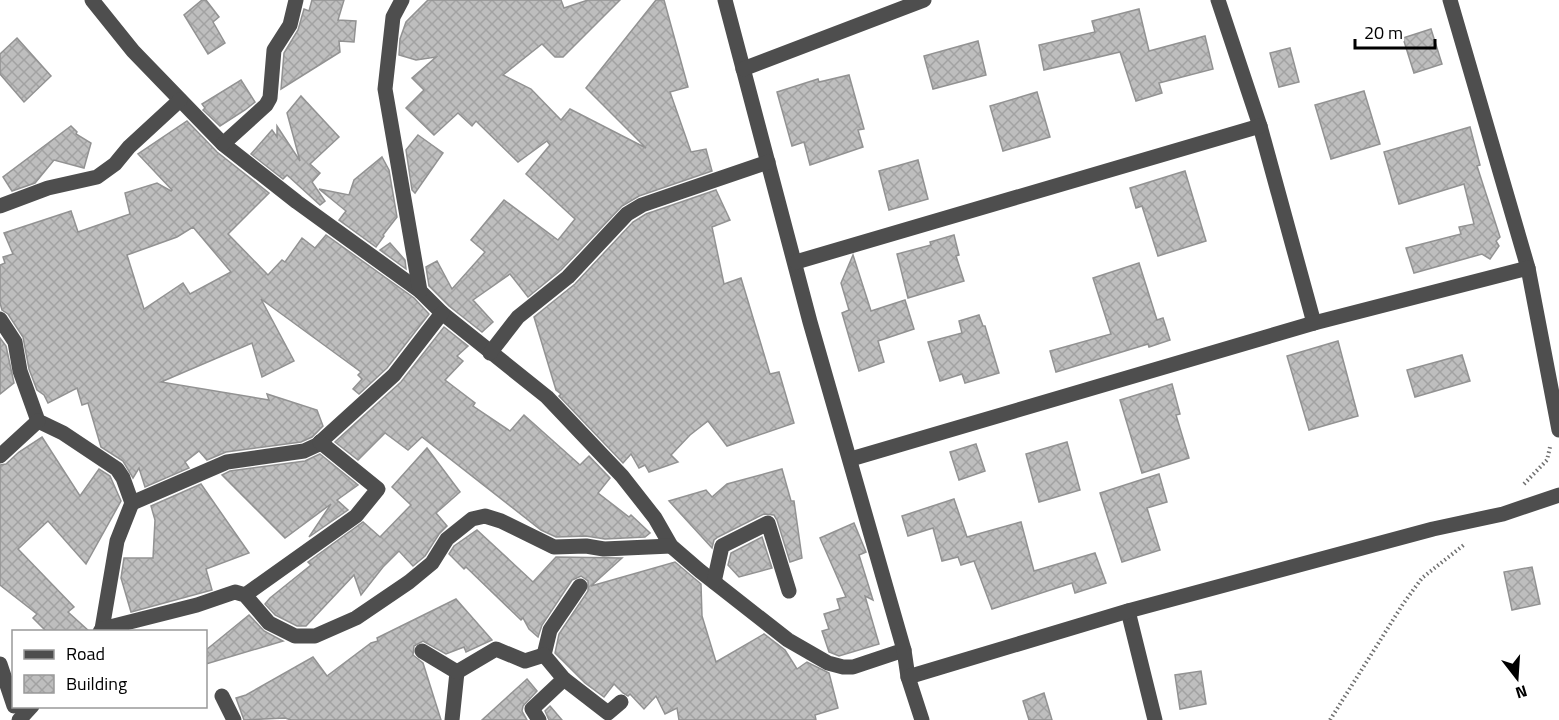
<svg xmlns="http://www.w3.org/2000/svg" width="1559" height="720" font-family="'Titillium Web',sans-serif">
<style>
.building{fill:url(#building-cross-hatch);stroke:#929292;stroke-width:1.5;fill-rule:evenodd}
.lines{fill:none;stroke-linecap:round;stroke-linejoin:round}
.path{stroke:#707070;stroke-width:4;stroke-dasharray:1.5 3;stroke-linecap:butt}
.minor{stroke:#4e4e4e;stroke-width:15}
</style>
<defs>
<pattern id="building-cross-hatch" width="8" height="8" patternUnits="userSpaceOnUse" patternTransform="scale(1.5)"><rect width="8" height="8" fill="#bebebe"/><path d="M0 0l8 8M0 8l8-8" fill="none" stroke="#a2a2a2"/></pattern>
</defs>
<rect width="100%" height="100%" fill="#fff"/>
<!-- building -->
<g class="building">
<path d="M202 0H206L219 17 213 22 225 43 208 54 184 15Z"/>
<path d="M312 0H344L338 20 356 21 354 42 339 41 340 52 281 89 284 53 298 30 304 9 309 11Z"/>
<path d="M428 0H561L564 8 588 0H620L563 57H555L542 44 503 75 531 89 561 120 570 109 646 148 586 88 656 0H664L688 87 670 92 691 152 706 149 712 171 639 196 622 206 561 270 528 297 510 274 473 300 493 322 482 332 449 306 429 286 426 267 437 261 452 289 485 252 471 240 504 200 558 240 575 219 526 174 550 145 547 141 518 162 476 121 472 126 458 113 434 135 406 108 424 90 412 78 436 57 416 60 399 55 400 39 406 22Z"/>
<path d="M1139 9 1149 51 1205 36 1213 69 1159 83 1162 93 1136 101 1120 52 1044 70 1039 45 1095 32 1092 21Z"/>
<path d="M1431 29 1442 64 1414 73 1403 38Z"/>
<path d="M17 38 51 76 24 102 0 74V54Z"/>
<path d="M978 41 986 75 933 89 924 56Z"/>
<path d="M1290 48 1299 82 1279 87 1270 53Z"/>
<path d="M849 75 864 129 858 130 863 147 810 165 804 142 792 146 777 92 818 79 819 82Z"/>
<path d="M241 80 255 102 245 110 220 126 203 110 205 108 202 104Z"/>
<path d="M1364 91 1380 144 1331 159 1315 105Z"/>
<path d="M1037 92 1050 137 1003 151 990 106Z"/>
<path d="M301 96 339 137 310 164 320 173 312 182 325 201 320 205 287 175 283 179 251 154 272 130 277 137V126L300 161 287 113Z"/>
<path d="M187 121 217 152 269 193 228 234 268 275 282 260 285 262 302 238 315 248 326 235 414 298 429 314 387 368 359 394 353 389 362 379 358 375 361 372 261 299 294 361 262 377 252 343 161 382 269 400 267 394 317 410 323 426 312 437 301 442 226 452 207 460 199 451 185 462 189 468 145 487 139 468 133 478 123 461 101 447 88 403 82 405 77 388 48 403 44 395 37 390 29 369 23 337 8 314 2 310 0 303V265L5 263 3 257 13 254 4 233 71 211 78 232 130 214 125 193 157 183 171 191 172 190 138 154ZM193 227 231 272 190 294 183 283 144 309 127 255 177 237Z"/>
<path d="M71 126 77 132 76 134 91 143 84 168 54 160 35 183 12 191 3 177Z"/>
<path d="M1470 127 1480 165 1477 166 1500 237 1496 241 1499 246 1490 259 1482 254 1414 273 1406 248 1461 234 1459 227 1474 224 1464 184 1399 204 1384 152Z"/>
<path d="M418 135 443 153 415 193 412 190 406 150Z"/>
<path d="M382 157 389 170 397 217 383 235 384 236 376 247 339 220 346 211 319 189 349 195 354 180Z"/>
<path d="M918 160 928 199 889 210 879 171Z"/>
<path d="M1185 171 1206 241 1158 256 1142 206 1136 208 1130 188Z"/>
<path d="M716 190 730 220 712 227 724 284 741 278 770 374 779 372 794 423 727 446 708 421 690 435 671 455 678 462 649 472 645 465 639 468 631 454 623 463 559 396 561 394 556 390 534 317 575 284 633 222 646 214Z"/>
<path d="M954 235 959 255 956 256 964 281 908 298 897 254 931 245 930 242Z"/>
<path d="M390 243 405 260 406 269 380 250Z"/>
<path d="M853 255 871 311 905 300 914 329 878 341 884 362 859 371 842 313 849 310 841 283Z"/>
<path d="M1139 263 1157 320 1163 318 1170 340 1149 347 1148 344 1056 372 1050 351 1111 334 1093 278Z"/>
<path d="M979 315 983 326H985L999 373 965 383 962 374 940 381 928 342 962 333 959 321Z"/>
<path d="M444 327 468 346 457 356 463 361 445 380 475 403 473 406 510 431 524 415 580 465 589 456 610 478 598 493 629 517 631 515 650 533 645 537 605 539 586 536 556 537 541 530 422 437 408 450 385 433 358 460 335 442 401 382Z"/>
<path d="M0 338 6 346 14 383 0 394Z"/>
<path d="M1338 341 1358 416 1309 430 1287 356Z"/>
<path d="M1462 355 1470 381 1415 397 1407 370Z"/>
<path d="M1172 384 1180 414 1176 415 1189 458 1142 473 1120 400Z"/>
<path d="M42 437 80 496 99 469 110 476 121 501 86 564 48 521 18 549 74 607 68 612 90 632H47L33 618 37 614 0 585V465L6 464 19 452Z"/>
<path d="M1067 442 1080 490 1039 502 1026 454Z"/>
<path d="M976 444 985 471 959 480 950 452Z"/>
<path d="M427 448 460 492 436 513 447 526 439 534 425 556 413 566 399 551 383 567 361 595 354 575 306 626H297L275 615 265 604 270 598 311 565 308 562 363 522 380 537 411 505 392 487Z"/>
<path d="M320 454 358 485 337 500 348 510 309 537 331 504 285 538 222 475 230 471 305 461Z"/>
<path d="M782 469 791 501H794L802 558 790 562 777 520 774 515 764 514 718 537 714 540 712 548 669 501 706 490 712 497 727 484Z"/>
<path d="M1159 474 1167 502 1147 508 1160 550 1122 562 1100 493Z"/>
<path d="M201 484 249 553 206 569 212 590 131 612 121 578 124 558H153L155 520 151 506Z"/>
<path d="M954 499 967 537 1021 522 1034 571 1095 553 1106 583 1075 593 1072 583 992 609 974 561 961 565 958 557 942 561 933 528 908 536 902 516Z"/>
<path d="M854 523 866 552 859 555 873 600 865 596 879 644 839 656 829 652 822 631 829 629 824 614 840 609 837 599 846 597 820 538Z"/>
<path d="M477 530 533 582 556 557 622 558 591 586 675 562 701 584 702 616 716 662 764 634 785 650 797 669 807 662 829 673 838 708 815 715 816 720H679L677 708 665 714 656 696 644 709 630 694 628 696 623 693 614 684 604 697 585 683 555 653 559 634 588 591V581L581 576 572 580 542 625 538 637 529 629 523 618 521 620 466 567 464 569 449 554 454 546Z"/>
<path d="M762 537 772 568 739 577 728 565 731 553Z"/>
<path d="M1532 567 1540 604 1512 610 1504 572Z"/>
<path d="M456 599 492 640 466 652 464 647 446 654 423 641 414 646 413 655 423 663 441 720H291L285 718 244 720 236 698 246 695 313 657 327 676 371 643 378 641 377 638Z"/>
<path d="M249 615 264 631 283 641 206 664V650Z"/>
<path d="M1201 671 1206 704 1180 709 1175 675Z"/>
<path d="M527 679 537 691 523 706 522 711 527 720H482Z"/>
<path d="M1044 693 1052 720H1029L1023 701Z"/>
<path d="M550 706 562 720H549L545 711Z"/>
</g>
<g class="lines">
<!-- path -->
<g class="path">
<path d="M1524 484 1547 460 1550 447"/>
<path d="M1330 720 1403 604 1422 578 1465 544"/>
</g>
<!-- minor -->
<g class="minor">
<path d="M92 0 133 51 223 144 297 202 420 291 442 313 547 397 622 476 655 518 671 546 700 571 788 640 828 663 843 667H853L904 650"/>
<path d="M402 0 393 17 385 89 420 291"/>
<path d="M725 0 810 322 904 650 908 677 922 720"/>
<path d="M1218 0 1260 126 1314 323"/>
<path d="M1450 0 1528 268 1559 430"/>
<path d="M743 69 924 0"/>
<path d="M223 144 266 105 270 98 274 50 290 25 296 0"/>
<path d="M0 206 48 188 97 177 115 164 129 147 180 100"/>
<path d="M796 262 1260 126"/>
<path d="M0 319 15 342 20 371 38 421 63 433 117 469 123 478 132 503 117 541 102 629"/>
<path d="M490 353 518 317 568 277 627 214 642 205 768 162"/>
<path d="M0 456 38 421"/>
<path d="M851 459 1314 323 1528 268"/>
<path d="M132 503 227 462 304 451 317 445 394 375 442 313"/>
<path d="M714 582 722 546 768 523 789 591"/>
<path d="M580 586 550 630 544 655 564 679 608 713 621 702"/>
<path d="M245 595 356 516 378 489 320 442"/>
<path d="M1128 611 1155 720"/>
<path d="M100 632 102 629 197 605 235 592 245 595 269 623 295 636H315L356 618 409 582 432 563 447 539 472 519 485 516 501 521 554 547 586 546 604 549 671 546"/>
<path d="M422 651 457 672 452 720"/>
<path d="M0 664 14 706"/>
<path d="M457 672 496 649 525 661 544 655"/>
<path d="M908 677 1128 611 1433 529 1503 514 1559 495"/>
<path d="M222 696 234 720"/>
<path d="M19 720 32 706"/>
<path d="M539 720 532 709 564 679"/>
</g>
</g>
<!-- legend -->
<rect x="12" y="630" width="195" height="78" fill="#ffffff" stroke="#999999" stroke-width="1.5"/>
<rect x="24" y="650" width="30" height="9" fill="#4e4e4e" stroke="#999999" stroke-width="1.5"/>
<text x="66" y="660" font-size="18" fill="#000000">Road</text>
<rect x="24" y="675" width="30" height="18" fill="url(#building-cross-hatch)" stroke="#999999" stroke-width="1.5"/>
<text x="66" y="690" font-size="18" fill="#000000">Building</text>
<!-- north arrow -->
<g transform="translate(1517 678) rotate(163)" stroke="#ffffff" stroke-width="4.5" paint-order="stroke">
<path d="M0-4.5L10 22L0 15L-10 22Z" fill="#000000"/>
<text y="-9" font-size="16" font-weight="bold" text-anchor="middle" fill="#000000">N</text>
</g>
<!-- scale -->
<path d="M1355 39v9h80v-9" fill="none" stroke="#000000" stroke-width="3"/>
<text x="1364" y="39" font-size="18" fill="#000000" stroke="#ffffff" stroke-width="4.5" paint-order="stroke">20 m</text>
</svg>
